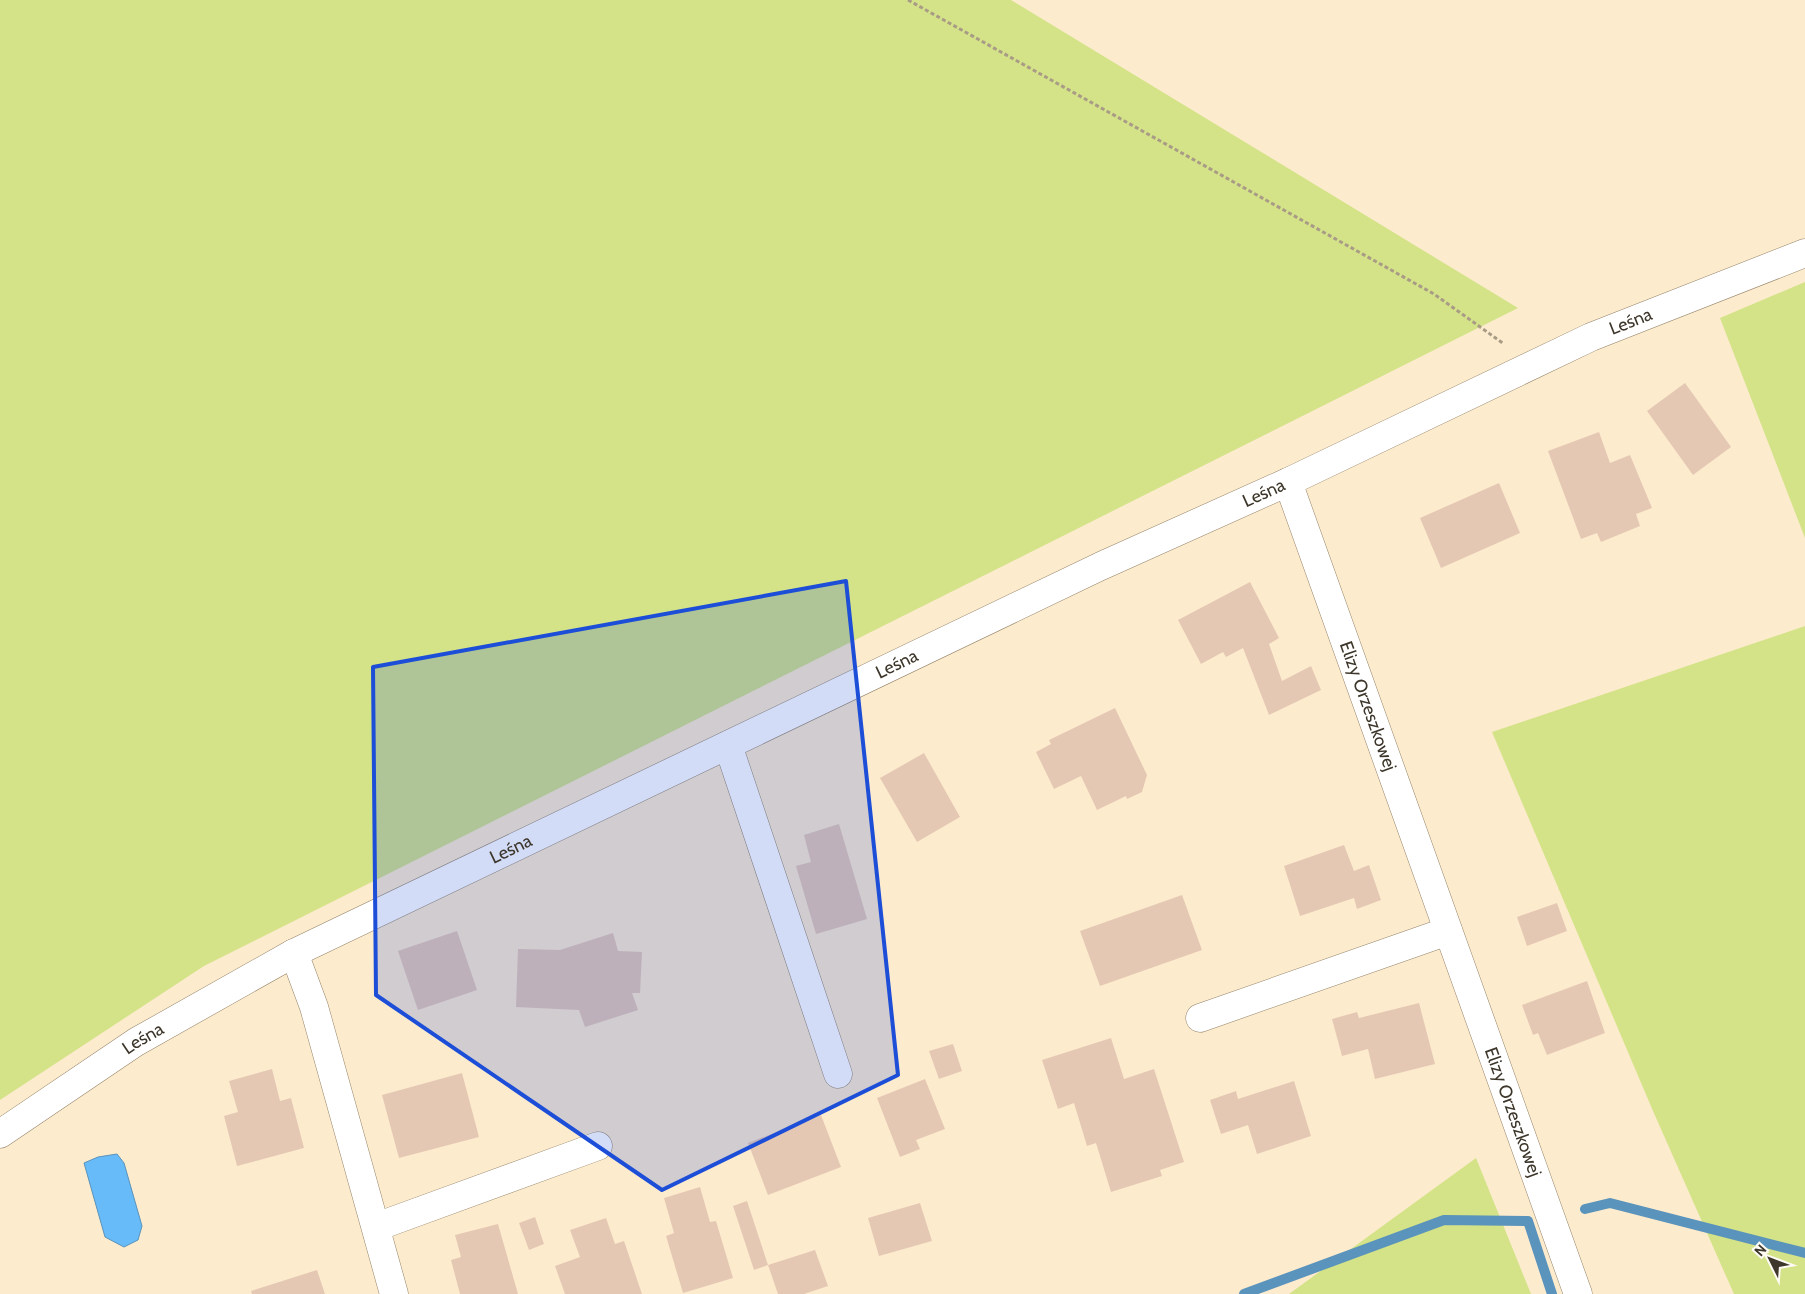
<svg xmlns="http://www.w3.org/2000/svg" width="1805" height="1294" font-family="Cabin,sans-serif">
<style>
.green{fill:#d4e388}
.water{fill:#67bbf9;stroke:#5a93bb}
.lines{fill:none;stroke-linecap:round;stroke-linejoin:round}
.stream{stroke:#5a93bb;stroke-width:10}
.building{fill:#e5c8b3}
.minor-casing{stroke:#948469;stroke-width:29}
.path{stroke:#a99c86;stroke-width:3;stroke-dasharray:4 2.5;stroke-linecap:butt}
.minor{stroke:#fff;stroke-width:28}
.marked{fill:#1d4ed8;fill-opacity:0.2;stroke:#1d4ed8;stroke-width:4;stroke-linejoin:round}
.labels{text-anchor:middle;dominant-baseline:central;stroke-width:4;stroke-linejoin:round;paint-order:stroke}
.street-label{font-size:18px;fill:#3d362a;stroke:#fefbf5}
</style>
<rect width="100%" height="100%" fill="#fdebce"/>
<!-- green -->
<g class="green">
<path d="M0 0H1011L1518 308 204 966 0 1100Z"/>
<path d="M1805 282V538L1720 318Z"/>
<path d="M1805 626V1294H1734L1653 1111 1492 732Z"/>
<path d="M1476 1158 1531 1294H1289Z"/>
</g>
<!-- water -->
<path class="water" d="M117 1154 124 1163 142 1226 138 1240 124 1247 105 1237 84 1163 98 1157Z"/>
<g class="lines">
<!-- stream -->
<g class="stream">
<path d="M1585 1209 1610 1203 1805 1253"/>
<path d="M1244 1294 1444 1220 1528 1221 1552 1294"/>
</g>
</g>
<!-- building -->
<g class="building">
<path d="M1685 383 1731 447 1693 475 1647 411Z"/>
<path d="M1599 432 1610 463 1630 455 1652 508 1636 514 1640 526 1601 542 1597 533 1581 539 1548 451Z"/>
<path d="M1499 483 1520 533 1441 568 1420 518Z"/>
<path d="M1250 582 1279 638 1269 644 1282 681 1311 666 1321 690 1269 715 1243 648 1226 657 1223 652 1201 664 1178 620Z"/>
<path d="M1115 708 1147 775 1142 792 1127 799 1126 796 1097 810 1081 776 1054 789 1036 752 1051 744 1049 740Z"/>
<path d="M924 753 960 817 917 842 880 778Z"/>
<path d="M839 824 867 919 816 934 796 866 811 862 804 835Z"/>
<path d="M1344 845 1354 871 1369 865 1381 900 1357 909 1354 898 1300 916 1284 866Z"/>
<path d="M1182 895 1202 950 1100 986 1080 931Z"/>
<path d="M1557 903 1567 931 1527 946 1517 917Z"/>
<path d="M457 931 477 990 418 1010 398 951Z"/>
<path d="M613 933 618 951 642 952 640 993H632L638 1010 585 1027 579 1010 516 1007 518 949 560 950Z"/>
<path d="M1587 981 1605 1033 1547 1055 1538 1033 1533 1035 1522 1005Z"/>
<path d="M1419 1003 1435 1064 1375 1079 1368 1049 1342 1056 1332 1019 1357 1012 1359 1018Z"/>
<path d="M1111 1038 1124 1079 1154 1069 1184 1162 1160 1170 1162 1176 1111 1192 1096 1143 1087 1146 1074 1103 1058 1109 1042 1060Z"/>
<path d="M953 1044 962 1071 939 1079 929 1051Z"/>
<path d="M272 1069 280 1101 291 1098 304 1148 237 1166 224 1116 238 1112 229 1081Z"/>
<path d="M462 1073 479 1137 399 1158 382 1095Z"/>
<path d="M925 1079 945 1129 916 1140 920 1149 900 1157 877 1098Z"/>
<path d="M1294 1081 1311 1136 1257 1154 1248 1125 1221 1134 1210 1100 1236 1091 1238 1099Z"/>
<path d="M821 1115 841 1167 768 1195 748 1143Z"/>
<path d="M700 1187 710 1222 716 1221 733 1278 683 1293 666 1236 674 1233 664 1198Z"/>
<path d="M747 1201 768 1265 754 1270 733 1206Z"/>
<path d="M920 1203 932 1241 879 1256 868 1218Z"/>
<path d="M535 1217 544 1244 529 1250 519 1223Z"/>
<path d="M606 1218 615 1244 624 1241 642 1294H565L555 1266 580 1257 570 1230Z"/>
<path d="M498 1224 518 1294H460L451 1260 461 1257 455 1235Z"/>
<path d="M815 1250 828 1286 804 1294H778L768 1265Z"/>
<path d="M317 1270 325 1294H252L251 1291Z"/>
</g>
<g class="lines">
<!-- minor casing -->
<g class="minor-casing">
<g id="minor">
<path id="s1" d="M1288 482 1578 1294"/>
<path d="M728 745 838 1074"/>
<path d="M294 953 314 1007 394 1294"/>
<path d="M1200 1018 1448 931"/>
<path id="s2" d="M0 1134 136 1042 294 953 1101 566 1288 482 1591 337 1805 253"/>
<path d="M376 1227 598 1146"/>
</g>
</g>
<!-- path -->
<path class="path" d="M908 0 1434 294 1504 344"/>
<!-- minor -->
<use href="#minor" class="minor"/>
</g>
<!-- marked area -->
<path class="marked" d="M846 581 898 1075 662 1190 376 995 373 667Z"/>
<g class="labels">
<!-- street labels -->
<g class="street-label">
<text stroke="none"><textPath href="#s2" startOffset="1824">Leśna</textPath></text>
<text stroke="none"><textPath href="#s2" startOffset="1419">Leśna</textPath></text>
<text stroke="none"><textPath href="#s2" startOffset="1014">Leśna</textPath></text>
<text stroke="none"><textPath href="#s1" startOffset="238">Elizy Orzeszkowej</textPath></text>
<text stroke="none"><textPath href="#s2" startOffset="586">Leśna</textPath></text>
<text stroke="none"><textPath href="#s2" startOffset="172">Leśna</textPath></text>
<text stroke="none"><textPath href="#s1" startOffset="669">Elizy Orzeszkowej</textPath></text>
</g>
</g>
<!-- north arrow -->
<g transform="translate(1770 1259) rotate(312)" stroke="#fefbf5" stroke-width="4" paint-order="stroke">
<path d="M0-4L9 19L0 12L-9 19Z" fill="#3d362a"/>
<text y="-8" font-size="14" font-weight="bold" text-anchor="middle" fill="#3d362a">N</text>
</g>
</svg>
